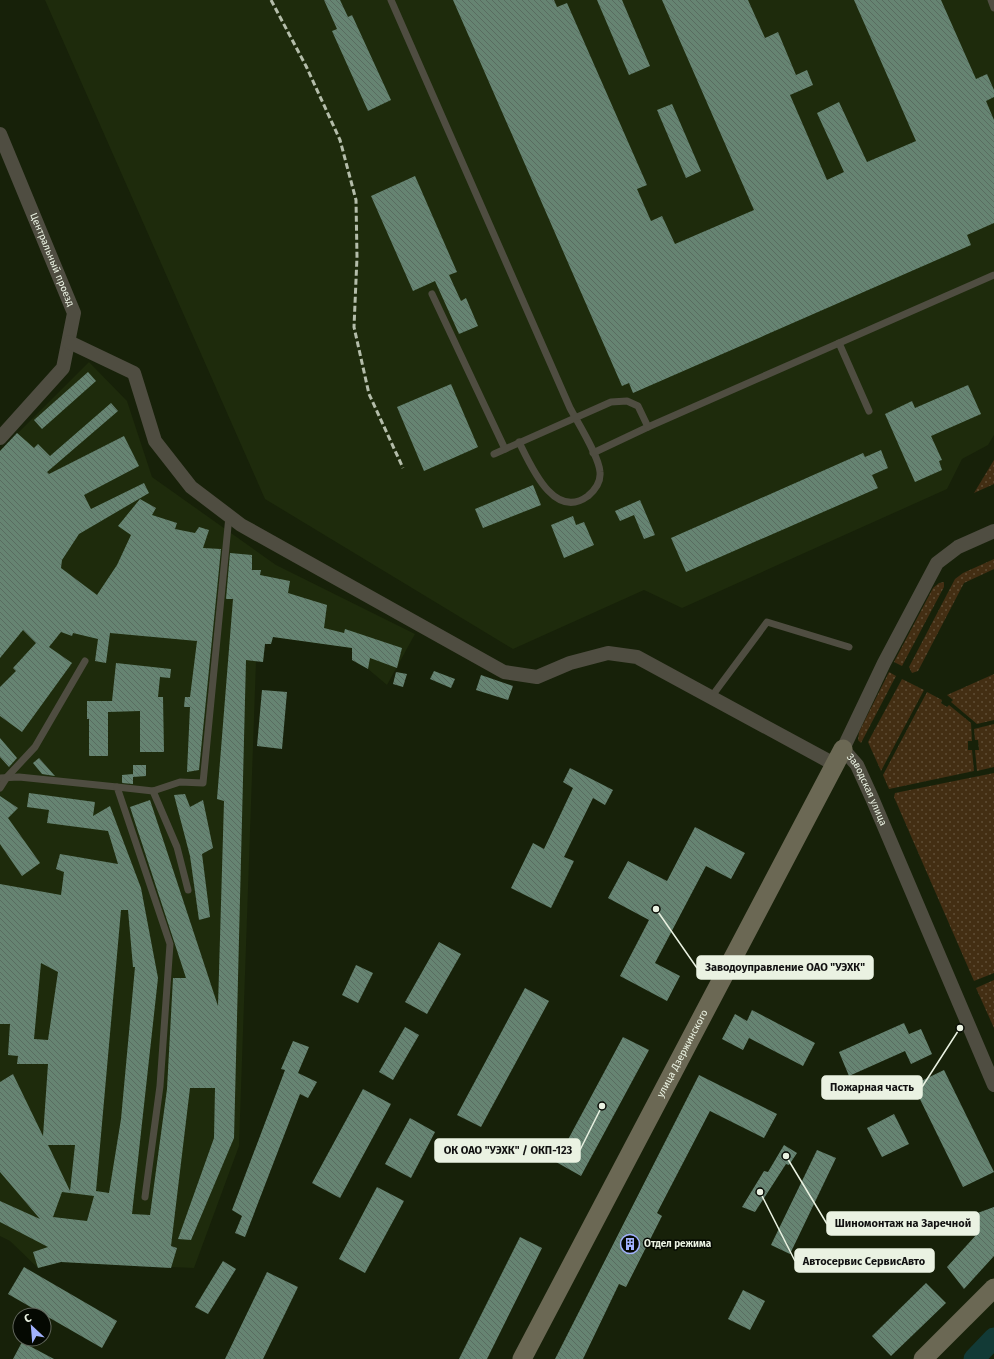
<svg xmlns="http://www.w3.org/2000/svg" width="994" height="1359" font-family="'Fira Sans',sans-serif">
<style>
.built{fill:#1e2b0c}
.grass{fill:url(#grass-dots)}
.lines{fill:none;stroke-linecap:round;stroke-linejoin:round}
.river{stroke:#123a36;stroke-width:21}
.building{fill:url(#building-back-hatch);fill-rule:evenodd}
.lane{stroke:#4f4d41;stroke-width:7}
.street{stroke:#4f4d41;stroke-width:14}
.secondary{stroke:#6b6854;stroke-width:19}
.rail{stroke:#b4bdaa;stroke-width:3;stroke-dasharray:6 3;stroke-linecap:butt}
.labels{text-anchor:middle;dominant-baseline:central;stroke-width:3;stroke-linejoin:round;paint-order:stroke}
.street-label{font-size:10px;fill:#eaf2e2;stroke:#050902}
.poi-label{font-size:10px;font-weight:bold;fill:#eaf2e2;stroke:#050902;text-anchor:start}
.leader{fill:none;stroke:#eaf2e2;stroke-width:1.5}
.callout-dot{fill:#eaf2e2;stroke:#050902;stroke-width:1.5}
.callout{fill:#eaf2e2;stroke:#eaf2e2;stroke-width:1.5}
.callout-label{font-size:11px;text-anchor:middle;font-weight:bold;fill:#111}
</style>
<defs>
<pattern id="grass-dots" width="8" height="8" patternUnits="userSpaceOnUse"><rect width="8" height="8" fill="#432e13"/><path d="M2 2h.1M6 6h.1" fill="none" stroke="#5e4d35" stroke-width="1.8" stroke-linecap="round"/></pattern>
<pattern id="building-back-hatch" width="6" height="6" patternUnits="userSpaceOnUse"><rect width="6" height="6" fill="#668472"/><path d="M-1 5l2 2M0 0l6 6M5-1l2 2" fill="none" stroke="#596c60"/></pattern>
</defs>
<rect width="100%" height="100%" fill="#172109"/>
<!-- built -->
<g class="built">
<path d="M45 0H994V435L988 445 962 459 947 489 682 608 644 590 513 649 265 499Z"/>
<path d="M89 362 127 401 152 477 276 565 415 634 387 685 368 669 352 660V648L273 637 271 644H265L263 662 256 661 239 1146 194 1268 61 1262 38 1268 10 1241 0 1236V451Z"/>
</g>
<!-- grass -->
<g class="grass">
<path d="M994 460V484L974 493Z"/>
<path d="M994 559V569L964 583 918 671 912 673 909 667 955 579 963 573Z"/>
<path d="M944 582V587L902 666 894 662 933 588 939 583Z"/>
<path d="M889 672 896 676 861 743 858 740 859 732Z"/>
<path d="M994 674V720L977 724 951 702 953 700 947 695Z"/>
<path d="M902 679 924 690 881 771 868 742Z"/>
<path d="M927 692 942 700 941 703 947 707 949 705 971 723 972 741H968V750H972L974 771 889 789 883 775Z"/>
<path d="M994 724V767L977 771 975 750H979L978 740H975L974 729Z"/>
<path d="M994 773V973L974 981 894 797 895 793Z"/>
<path d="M994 980V1028L976 988Z"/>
</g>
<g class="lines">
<!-- river -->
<path class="river" d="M974 1359 994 1338"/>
</g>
<!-- building -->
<g class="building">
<path d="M324 0H340L348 17 352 15 391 100 368 111 332 31 337 29Z"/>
<path d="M453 0H554L557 7 567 3 647 185 637 189 651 221 662 216 675 244 754 210 662 0H748L765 38 778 32 796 75 807 70 813 85 790 95 827 180 844 172 817 113 839 102 867 162 916 141 854 0H941L976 79 987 74 994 90V97L986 101 994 120V223L967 235 971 245 633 393 629 383 622 386Z"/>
<path d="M597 0H622L650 66 629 75Z"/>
<path d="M672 104 701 171 686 178 657 110Z"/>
<path d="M415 176 457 272 449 275 461 301 466 298 478 326 459 334 435 281 413 291 371 196Z"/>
<path d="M88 372 96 381 42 429 34 420Z"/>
<path d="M451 384 478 447 424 471 397 407Z"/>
<path d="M968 385 981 414 931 436 942 460 939 461 942 470 915 482 885 414 912 401 915 408Z"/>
<path d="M111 403 118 411 47 472 49 474 124 436 139 466 84 495 91 509 144 483 149 493 79 534 62 560 61 568 97 595 117 565 131 535 118 526 140 499 156 508 152 515 177 523 175 529 195 533 199 527 209 530 203 548 221 549 199 770 187 772 190 707H184L185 697H190L197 641 110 633 106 663 95 661 98 639 73 633 72 636 61 632 49 647 72 663 22 732 0 716V687L16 671 13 668 36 643 23 630 0 658V451L17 433 34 448 38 444 50 456Z"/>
<path d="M881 450 888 468 872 475 878 488 686 572 671 538 863 453 865 457Z"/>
<path d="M533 485 541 505 483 528 475 509Z"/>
<path d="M640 500 655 535 644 539 634 515 620 521 615 511Z"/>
<path d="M573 516 576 525 584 522 594 545 564 558 551 525Z"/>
<path d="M230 553 252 555V570H261L260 575 290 581 288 593 327 605 324 628 344 633 345 629 402 648 397 668 370 658 368 669 352 660V648L273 637 271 644H265L263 662 246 660 234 1138 191 1240 178 1239 214 1138 215 1088H190L171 1246 177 1248 171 1268 61 1262 38 1268 33 1252 48 1247 0 1222V1201L40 1219 0 1172V1082L13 1074 43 1136 48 1064H17L18 1056 8 1055 10 1024H0V884L61 895 64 872 56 869 60 854 118 864 108 831 47 823 49 810 27 807 29 793 95 802 93 816 110 806 141 888 158 978 132 1214 150 1215 167 1089 173 978H186L130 807 150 800 218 1006 224 801 217 799 233 599H226ZM121 910H128L133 967H135L121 1119 109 1193 96 1191ZM41 963 58 972 48 1040 34 1039ZM48 1145H75L70 1191 51 1151ZM62 1192 94 1196 87 1221 53 1217Z"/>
<path d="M116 663 171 669 170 678 160 677 158 697H163L164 752H140V711L108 712V756H89V719H87V701H112Z"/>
<path d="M434 671 455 679 451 688 430 679Z"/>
<path d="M396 672 407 674 403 687 393 684Z"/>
<path d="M481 675 513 686 508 700 476 690Z"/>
<path d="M262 690 287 692 282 749 257 746Z"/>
<path d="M0 738 17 758 9 767 0 757Z"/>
<path d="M39 758 55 776 42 774 33 763Z"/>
<path d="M133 765H146V776L133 777V784L122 783V775L133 774Z"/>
<path d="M570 768 613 790 605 805 593 798 564 857 574 861 551 908 511 888 533 843 544 849 573 788 563 782Z"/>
<path d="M185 794 190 807 203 800 213 848 202 854 210 917 199 920 190 856 174 795Z"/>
<path d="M0 796 18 808 8 818 40 863 22 876 0 844Z"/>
<path d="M695 827 745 853 731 879 706 866 655 963 680 976 667 1001 620 976 649 920 608 898 628 861 667 881Z"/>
<path d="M439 942 461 954 427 1014 405 1002Z"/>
<path d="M356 965 373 973 358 1003 342 995Z"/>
<path d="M525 988 549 1001 481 1127 457 1115Z"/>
<path d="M752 1010 815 1043 803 1066 749 1038 743 1050 722 1039 735 1014 747 1021Z"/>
<path d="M904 1023 909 1034 921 1029 932 1054 911 1064 905 1051 849 1076 839 1052Z"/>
<path d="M405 1027 419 1035 393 1080 379 1072Z"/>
<path d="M623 1037 649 1050 581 1176 556 1162Z"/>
<path d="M293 1041 309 1047 298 1073 317 1082 308 1098 300 1094 245 1237 235 1233 242 1216 232 1210 285 1070 281 1069Z"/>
<path d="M944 1070 994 1172 963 1187 913 1085Z"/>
<path d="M699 1075 777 1114 764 1138 710 1111 657 1213 662 1216 626 1287 619 1284 583 1359H555Z"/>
<path d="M363 1089 391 1104 340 1198 312 1183Z"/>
<path d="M894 1114 909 1144 882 1157 867 1128Z"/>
<path d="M410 1118 435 1132 411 1178 385 1164Z"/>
<path d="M784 1145 797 1153 789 1165 786 1164 755 1212 742 1207 764 1171 768 1172Z"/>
<path d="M817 1150 836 1158 790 1254 771 1245Z"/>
<path d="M377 1187 404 1201 365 1273 339 1259Z"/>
<path d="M994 1207V1256L964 1289 947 1267 978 1233 972 1215Z"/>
<path d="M520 1237 542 1248 487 1359H459Z"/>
<path d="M223 1261 236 1269 208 1314 195 1307Z"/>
<path d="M24 1267 117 1321 102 1348 8 1294Z"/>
<path d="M267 1272 298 1287 263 1359H225Z"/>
<path d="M926 1283 946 1303 891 1356 872 1336Z"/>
<path d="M743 1290 765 1301 750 1330 728 1319Z"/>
<path d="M22 1342 54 1359H13Z"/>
</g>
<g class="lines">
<!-- lane -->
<g class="lane">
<path d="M391 0 570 408C578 423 599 456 600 472 601 482 595 490 588 496 554 521 531 466 519 442"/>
<path d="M991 0 994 8"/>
<path d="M432 294 505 449"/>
<path d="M839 343 869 411"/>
<path d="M593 453 648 427 994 275"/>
<path d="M494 454 611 402 627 401 638 406 648 427"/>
<path d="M712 696 767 622 849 647"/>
<path d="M0 778 19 777 117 787 170 944 160 1086 145 1197"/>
<path d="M117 787 153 791 180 782 203 783 229 516"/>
<path d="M0 788 7 777 35 747 85 661"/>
<path d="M153 791 177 847 188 890"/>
</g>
<!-- street -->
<g class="street">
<path id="s1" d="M0 134 74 313 63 368 0 438"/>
<path d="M69 342 134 373 155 441 191 487 241 525 504 672 537 677 570 663 608 653 637 657 834 764"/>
<path id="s2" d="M994 531 958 547 937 563 884 663 843 749 857 765 872 798 994 1085"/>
</g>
<!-- secondary -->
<g class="secondary">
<path id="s3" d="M522 1359 843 749"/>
<path d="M923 1359 994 1288"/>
</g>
<!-- rail -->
<path class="rail" d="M271 0 306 66 340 140 356 200 357 257 354 327 369 394 403 468"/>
</g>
<!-- icons -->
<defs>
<g id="building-ring" transform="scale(1)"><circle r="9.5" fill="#050902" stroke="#a2b2fd" stroke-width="1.5"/><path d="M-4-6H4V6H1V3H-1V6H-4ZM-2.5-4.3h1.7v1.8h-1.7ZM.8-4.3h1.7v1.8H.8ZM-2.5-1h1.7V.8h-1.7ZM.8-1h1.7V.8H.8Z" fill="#a2b2fd"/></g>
</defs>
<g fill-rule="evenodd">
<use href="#building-ring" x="630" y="1244"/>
</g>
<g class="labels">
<!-- street labels -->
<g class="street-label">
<text stroke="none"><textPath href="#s1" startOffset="136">Центральный проезд</textPath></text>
<text stroke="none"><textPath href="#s2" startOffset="322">Заводская улица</textPath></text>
<text stroke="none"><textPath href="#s3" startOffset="345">улица Дзержинского</textPath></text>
</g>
<!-- poi labels -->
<g class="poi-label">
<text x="644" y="1244">Отдел режима</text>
</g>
</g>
<!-- callouts -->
<path class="leader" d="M656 909L697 968M960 1028L922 1087M602 1106L580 1150M786 1156L827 1224M760 1192L795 1261"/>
<g class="callout-dot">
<circle cx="656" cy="909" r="4"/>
<circle cx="960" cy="1028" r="4"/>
<circle cx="602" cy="1106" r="4"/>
<circle cx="786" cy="1156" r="4"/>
<circle cx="760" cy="1192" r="4"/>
</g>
<g class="callout">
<rect x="697" y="956" width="176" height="23" rx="4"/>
<rect x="822" y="1076" width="100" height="23" rx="4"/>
<rect x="435" y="1139" width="145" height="23" rx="4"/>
<rect x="827" y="1212" width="152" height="23" rx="4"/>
<rect x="795" y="1249" width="139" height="23" rx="4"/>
</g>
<g class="callout-label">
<text x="785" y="971">Заводоуправление ОАО "УЭХК"</text>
<text x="872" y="1091">Пожарная часть</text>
<text x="508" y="1154">ОК ОАО "УЭХК" / ОКП-123</text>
<text x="903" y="1227">Шиномонтаж на Заречной</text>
<text x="864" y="1265">Автосервис СервисАвто</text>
</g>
<!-- north arrow -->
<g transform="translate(32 1327) rotate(334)"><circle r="19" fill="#050902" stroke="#61665c"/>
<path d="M0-3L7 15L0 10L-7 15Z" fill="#a2b2fd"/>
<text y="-6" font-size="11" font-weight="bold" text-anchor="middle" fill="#eaf2e2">С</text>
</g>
</svg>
